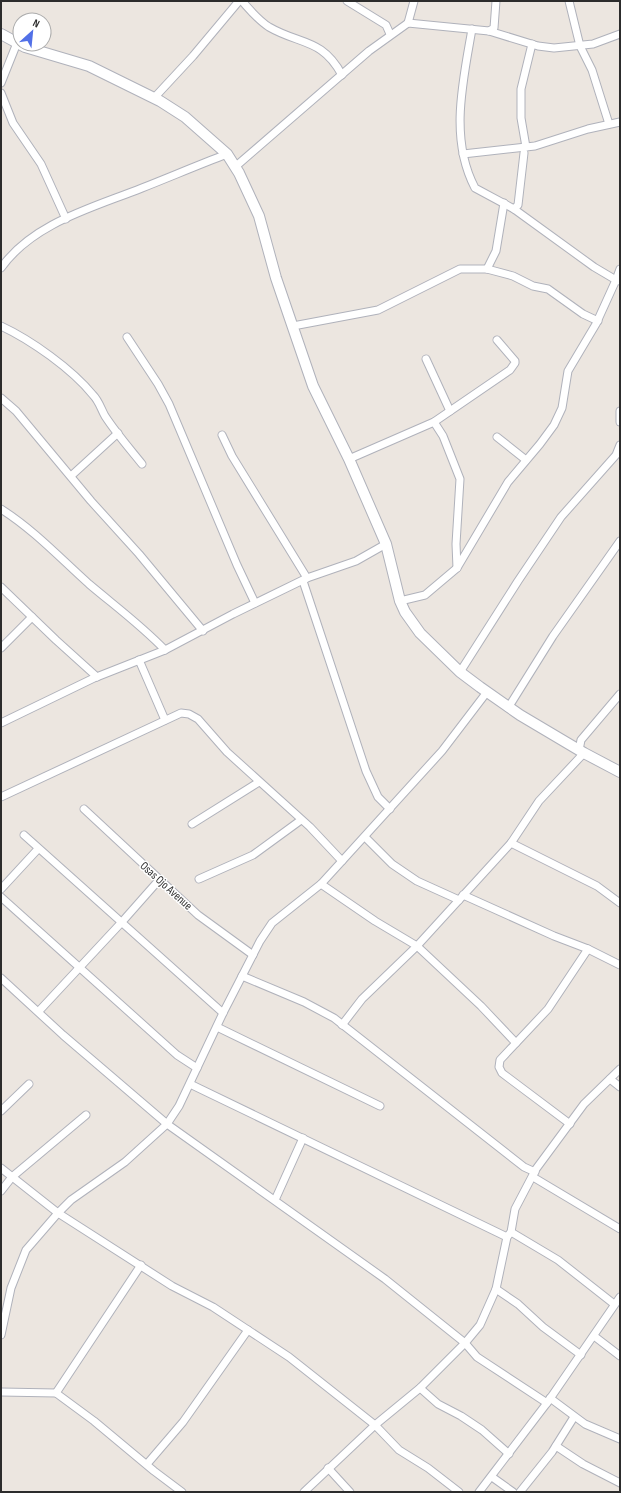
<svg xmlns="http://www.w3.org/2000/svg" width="621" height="1493" font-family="'Sofia Sans Condensed',sans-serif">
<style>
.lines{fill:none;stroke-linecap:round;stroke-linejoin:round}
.street-casing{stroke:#b0b2bb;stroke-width:9}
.secondary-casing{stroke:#b0b2bb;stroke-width:12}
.street{stroke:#fff;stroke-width:7}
.secondary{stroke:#fff;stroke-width:10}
.labels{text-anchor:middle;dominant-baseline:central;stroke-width:3;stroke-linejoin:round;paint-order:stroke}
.street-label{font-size:12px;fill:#2c2c2c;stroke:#fff}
</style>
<rect width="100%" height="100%" fill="#ece6e0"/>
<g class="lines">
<!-- street casing -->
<g class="street-casing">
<g id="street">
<path d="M242 1C250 10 258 20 269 27 300 45 322 38 342 75"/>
<path d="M347 1 386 25 390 34"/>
<path d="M569 1 580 46 592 70 609 124"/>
<path d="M408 23 414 1"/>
<path d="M472 29C463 81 449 139 475 188L514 209 594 267 616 280 620 269"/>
<path d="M489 31 494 28 496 1"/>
<path d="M1 83 17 43"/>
<path d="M1 93 13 123 41 164 66 219"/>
<path d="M154 98 193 56 239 1"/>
<path d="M526 147 521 118V89L532 44"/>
<path d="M463 154 535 146 588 129 620 122"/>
<path d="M235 167 369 51 408 23 489 31 538 46 554 48 593 44 620 34"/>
<path d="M514 209 518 205 524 153"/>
<path d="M1 268C33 223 92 208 142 188 170 177 198 165 227 154"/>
<path d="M487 269 496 251 504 203"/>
<path d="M1 326C31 340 72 369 93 395 99 401 101 409 105 416 116 433 130 449 142 464"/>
<path d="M293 326 378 310 460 269H487L513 276 533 286 548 289 583 314 598 321"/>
<path d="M127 337 158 384 169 404 237 565 255 603"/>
<path d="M426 359 450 411"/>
<path d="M1 398 16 411 91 501 139 554 203 631"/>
<path d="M620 411V422"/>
<path d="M434 422 443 436 460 479 456 544 457 568"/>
<path d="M222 435 232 456 307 578"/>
<path d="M497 437 526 460"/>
<path d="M349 459 434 422 510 370 515 363V361L497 340"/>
<path d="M71 476 118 433"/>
<path d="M1 509C34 530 60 558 89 584 115 606 141 625 165 650"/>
<path d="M303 581 366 771 378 797 390 809"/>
<path d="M1 587 56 640 97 677"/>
<path d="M400 601 425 595 457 568 508 482 540 444 554 425 562 408 568 371 596 324 616 280 620 281"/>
<path d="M1 648 32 617"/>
<path d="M139 660 165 720"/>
<path d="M460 672 518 581 561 517 616 455 620 445"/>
<path d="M508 708 553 636 620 541"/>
<path d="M1 723 94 678 165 650 233 614 307 578 356 561 386 544"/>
<path d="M579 750 581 740 620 694"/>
<path d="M1 797 181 713 189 714 198 719 227 752 310 827 342 861"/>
<path d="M84 809 198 915 253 955"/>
<path d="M192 824 259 782"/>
<path d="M24 835 223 1013"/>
<path d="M365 837 392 864 417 881 459 900"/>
<path d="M511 843 597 886 620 903"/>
<path d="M199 879 253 855 301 820"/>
<path d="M321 884 375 921 417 946 481 1006 516 1043"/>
<path d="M1 889 38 849"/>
<path d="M463 895 554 936 588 949 620 965"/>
<path d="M1 897 177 1055 197 1068"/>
<path d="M242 976 304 1002 334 1018 524 1167 535 1172"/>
<path d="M1 978 63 1035 167 1124 385 1279 465 1343 477 1357 547 1403"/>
<path d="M39 1011 121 923 159 880"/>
<path d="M342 1025 362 999 417 946 511 843 539 801 584 753"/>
<path d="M217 1027 380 1106"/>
<path d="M610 1079 620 1087"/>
<path d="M190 1084 507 1237"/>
<path d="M1 1111 29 1084"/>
<path d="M570 1124 502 1073 499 1067 500 1060 548 1009 588 949"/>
<path d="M1 1168 58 1213 172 1286 213 1307 289 1357 375 1425 399 1450 428 1468 459 1492"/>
<path d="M533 1177 620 1229"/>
<path d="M1 1191 12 1177 86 1115"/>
<path d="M275 1200 303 1138"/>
<path d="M511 1232 558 1260 614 1304"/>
<path d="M496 1289 518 1304 543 1327 581 1355"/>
<path d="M1 1335 11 1288 26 1250 58 1213 71 1200 125 1162 167 1124 179 1106 223 1013 260 941 272 923 321 884 342 861 442 751 487 692"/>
<path d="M594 1336 620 1356"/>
<path d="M420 1388 438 1404 461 1416 482 1430 509 1454"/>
<path d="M1 1392 56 1393 94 1421 154 1471 182 1492"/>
<path d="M56 1393 141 1265"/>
<path d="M550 1398 585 1424 620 1439"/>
<path d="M556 1446 583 1464 620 1483"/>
<path d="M147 1464 183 1422 248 1330"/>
<path d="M328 1468 350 1492"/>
<path d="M492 1477 513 1492"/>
<path d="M304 1492 375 1425 420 1388 465 1343 480 1325 496 1289 507 1237 511 1232 515 1209 536 1169 584 1104 620 1069"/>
<path d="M479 1492 547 1403 620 1297"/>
<path d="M520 1492 552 1452 574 1417"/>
</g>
</g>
<!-- secondary casing -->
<g class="secondary-casing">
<path id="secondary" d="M1 34 25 47 89 66 160 101 185 117 227 154 239 173 259 216 276 278 313 386 349 459 386 544 400 601 405 612 420 633 460 672 480 687 520 715 584 753 620 772"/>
</g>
<!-- street -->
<use href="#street" class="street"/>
<!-- secondary -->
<use href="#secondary" class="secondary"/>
</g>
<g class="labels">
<!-- street labels -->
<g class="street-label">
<text transform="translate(166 886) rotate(42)">Osas Ojo Avenue</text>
</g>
</g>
<!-- border -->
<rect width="621" height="1493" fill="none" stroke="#2c2c2c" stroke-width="4"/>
<!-- north arrow -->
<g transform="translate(32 32) rotate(27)"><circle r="19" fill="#ffffff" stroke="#ababab"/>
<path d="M0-3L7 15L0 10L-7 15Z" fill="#5270e7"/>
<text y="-6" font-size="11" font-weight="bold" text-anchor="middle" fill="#2c2c2c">N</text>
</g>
</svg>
